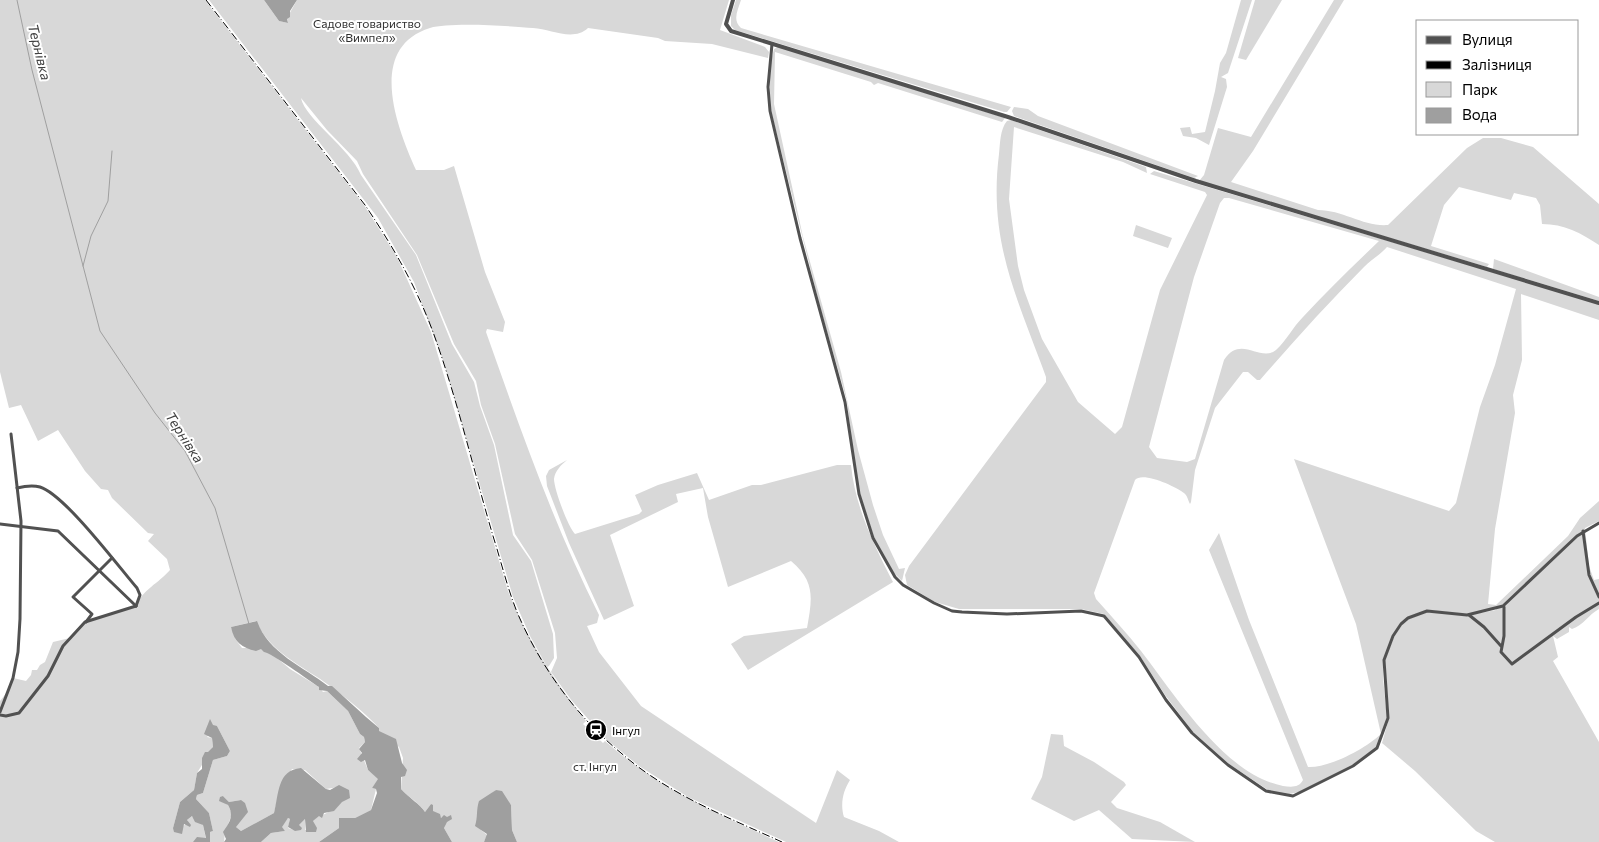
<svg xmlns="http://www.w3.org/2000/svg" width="1599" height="842" font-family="Commissioner,sans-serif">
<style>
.green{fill:#d8d8d8;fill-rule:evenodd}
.water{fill:#9f9f9f}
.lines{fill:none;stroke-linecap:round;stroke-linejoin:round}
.stream{stroke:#9f9f9f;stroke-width:1}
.minor{stroke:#515151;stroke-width:3}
.tertiary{stroke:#515151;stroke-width:4}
.rail{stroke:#000;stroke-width:1;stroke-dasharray:8 2.5 1 2.5;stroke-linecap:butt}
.labels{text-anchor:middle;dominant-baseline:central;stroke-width:4;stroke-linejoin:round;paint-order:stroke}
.park-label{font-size:12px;fill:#2f2f2f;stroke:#fff}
.poi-label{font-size:12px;fill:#000;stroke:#fff;text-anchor:start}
.water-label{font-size:14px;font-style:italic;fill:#404040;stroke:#fff}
</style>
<rect width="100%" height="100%" fill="#fff"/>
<!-- green -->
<g class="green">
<path d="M0 0H205L364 205 397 257 431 332 508 591C527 640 554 680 586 721L583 724 603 743 605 741C658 788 716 813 779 842H517L512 830 511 805 496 790C482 800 478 813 481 830L487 835 484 842H452L444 828 447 817 442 818 432 811 431 804 425 812C420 803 409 798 401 789L403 758 399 747 378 731 379 728C365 712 335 689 317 677 294 662 268 648 256 621L231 627 236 640 242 648H261L271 653 290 669 319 687 323 692 327 691 348 711 360 734 364 737 365 742 359 748 368 770 379 779 372 788 376 789 371 810 355 818H339V828L319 842H261L271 833 285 831 281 827 288 818 290 819 288 828 294 830 305 819V830L316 832 313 821 319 815 321 816 336 808 348 791 339 787 326 789 305 770 292 769 280 789 274 813 241 831 236 827 241 800 229 802 223 796 221 801 228 805 232 814 225 832 224 842H210V832L213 831 209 813 196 799 197 795 203 793 213 760 227 756 230 751 217 726 207 737 212 738 213 747 197 773 194 790 180 802 173 828 189 824 187 820 192 816 203 825 206 839 193 842H0V701L8 691 13 678 26 681 31 675 32 670H37L40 665 45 662 53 642 70 638 85 622 136 606C142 590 159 583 170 570L167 559 148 541 154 534 148 533 112 498 108 490 101 489 85 471 58 430 38 441 21 405 9 408 0 372Z"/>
<path d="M209 0H264L279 21 288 23 287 18 297 0H729L720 30 765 47 769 52 768 58 712 44 665 41 658 38 588 28C573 42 551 29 533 28 510 26 450 22 430 28 366 48 397 128 416 170H444L454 166 485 272 505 322 503 332 487 329 486 332C520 428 553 523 599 615L597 623 587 626 599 652 641 706 816 823 837 770 850 780C843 791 840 804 844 817L879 831 899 842H786L688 797 639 766 607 740 572 701 551 672 557 658 555 633 532 560 515 534 495 444 481 405 476 381 454 344 417 255 363 174 357 161 327 130 301 98C305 119 350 148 361 175L416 255 452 344 474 382 480 406 494 445 513 535 531 561 553 634 554 658 549 666 547 667 530 636 513 597 444 363 414 282 378 218Z"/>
<path d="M736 0H741C738 10 732 20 741 28L1011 107 1007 112H1004L735 30 731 26V15Z"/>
<path d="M1241 0H1252L1228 73 1221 77 1226 79 1227 87 1209 145 1196 138 1183 136 1180 128 1190 127 1192 134 1205 132 1215 91 1220 63 1226 53Z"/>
<path d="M1255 0H1282L1246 60 1238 58Z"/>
<path d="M1334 0H1344L1253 151 1231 182 1318 210C1343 210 1364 227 1388 225L1467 148 1483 138H1501L1533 147 1599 204V245C1581 233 1564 224 1542 224L1540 205 1536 198 1514 193 1511 200 1459 187 1444 205 1431 246 1489 264 1487 267 1199 181 1204 175 1218 128 1251 137Z"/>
<path d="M778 47 1005 118 1002 122 878 83 874 85 871 82 775 52 774 104 803 237 841 372 858 450 873 505 883 535 899 569 905 568 902 581 894 573 874 537 860 494 855 470 847 401 820 307 771 111C770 90 768 69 774 49Z"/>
<path d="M1014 107 1028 109 1038 116 1198 176 1194 178 1014 116 1012 111Z"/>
<path d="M1011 120 1146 167 1147 173 1123 162 1014 127 1009 199 1018 266 1024 290 1042 339 1078 402 1115 434 1122 427 1160 290 1207 195 1205 192 1150 174 1154 171 1599 304V320L1521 294 1522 360 1513 395 1515 413 1495 529 1488 604 1496 605 1568 536 1580 518 1599 501V521L1585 528 1589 566 1594 580 1599 579V609C1588 615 1584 625 1572 629L1569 627V632L1557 639 1553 636 1558 657 1553 661 1599 742V842H1495L1476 831 1415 771 1382 743 1389 718 1385 660 1394 637 1402 625 1409 619 1427 612 1470 615 1496 610 1495 608 1467 614 1427 610 1408 617 1400 623 1383 660V678L1387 718 1377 747 1352 765 1299 792 1285 795 1268 790 1229 764 1193 732 1165 695 1140 656 1104 614 1081 609H959L935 602 907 585 905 575 909 566 1046 382V377C1017 297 988 242 999 154 1000 144 1000 129 1007 121ZM1224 198H1229L1379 241C1353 266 1327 291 1303 317 1293 327 1286 341 1276 350 1260 363 1241 334 1224 360L1195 459 1187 462 1157 458 1149 447 1194 277 1220 203ZM1387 247 1516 289 1495 365 1480 407 1456 503 1449 511 1294 459 1356 624 1381 734C1365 749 1329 768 1308 767L1249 620 1219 533 1209 550 1303 780C1299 788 1291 787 1283 786 1225 775 1175 695 1141 651 1127 633 1111 616 1096 599L1094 593 1135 480C1142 471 1175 486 1184 493 1187 495 1188 500 1190 504L1191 502 1195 470 1215 408 1243 372H1248L1257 380H1260C1294 341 1328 303 1364 267 1372 259 1380 255 1387 247Z"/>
<path d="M1136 225 1172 238 1168 248 1133 236Z"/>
<path d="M1494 259 1599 297V301L1493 269Z"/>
<path d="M567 460C561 465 555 471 554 479 554 489 568 527 575 534L639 514 642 511 635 495 658 485 697 473 709 500 752 485H761L837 465H851C855 507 874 545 893 582L748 670 731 644 744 636 807 628C812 599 816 582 791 561L728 587 708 517 703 488 676 494 678 502 610 535 634 606 604 620 569 543 547 486 546 476 549 470Z"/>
<path d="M1051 734 1063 735 1064 746 1094 762 1124 782 1126 785 1111 802 1117 808 1160 822 1195 842 1132 839 1099 810 1074 821 1031 799 1042 777Z"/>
</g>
<!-- water -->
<g class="water">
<path d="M264 0H297L290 11V17L287 19 288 23 279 21Z"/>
<path d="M257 621C268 653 304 667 328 686H332L366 717 379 728V731L396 739 402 763 407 770 405 776 401 777V789C409 798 420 804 425 812L431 804 433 805V811L440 814 441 818 444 815 447 817 451 815 452 819 447 822 444 828 452 842H319L339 828V818H355L371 810 377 793 376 789 372 788 378 779 368 770 365 760 361 762 357 759 362 753 359 749 365 742 364 737 360 734 348 711 327 691 319 690V687C308 680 272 653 264 652L261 649 256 651C242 648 234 642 231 627Z"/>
<path d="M210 719 213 725 217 726 230 751 227 756 213 760 203 793 197 795 196 799 209 813 213 831 210 832V842H193L197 837 206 838 203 825 195 822 192 816 187 820 191 825 190 827 184 824 182 834 174 832 173 828 180 802 194 790 197 773 202 769V758L205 752H208L213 747 212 738 204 734Z"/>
<path d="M301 768 326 789 330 790 339 785 349 790 350 798 342 802 334 811 324 813 322 818 319 816 313 821 317 828 316 832H306L305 819 299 825 302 828 301 830 295 831 288 827 290 819 288 818 282 827 285 831 271 833 261 842H224L226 839 223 832C228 824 235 817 228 805L219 801 220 797 223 796 229 802 241 800 245 803 248 812 236 827 241 831 274 813C279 794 277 770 301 768Z"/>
<path d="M496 790 502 791 511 805 512 830 517 842H484L487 834 475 826C478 817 476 810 479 801Z"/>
</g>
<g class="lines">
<!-- stream -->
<g class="stream">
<path d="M17 0 32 70 100 331 155 413 185 451 215 508 249 624"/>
<path d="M83 266 91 236 108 201 112 151"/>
</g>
<!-- minor -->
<g class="minor">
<path d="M772 44 768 87 770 111 800 238 845 402 859 494 873 538 895 577 903 585 934 603 952 611 962 612 1007 614 1081 611 1104 616 1139 657 1166 700 1192 733 1228 765 1266 791 1293 796 1353 766 1377 748 1388 718 1384 660 1393 636 1401 624 1408 618 1427 611 1467 615 1503 606 1577 536 1599 523"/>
<path d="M17 488C25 486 33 485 40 487 65 495 118 566 137 588L140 595 136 606"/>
<path d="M0 524 58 531 136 606"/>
<path d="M1583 531 1589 575 1599 597"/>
<path d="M1504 607V636L1501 652 1512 664 1576 617 1599 603"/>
<path d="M1469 615 1484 627 1501 646"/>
<path d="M86 622 92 614 73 597 112 558"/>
<path d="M0 712 13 678 18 652 20 619 21 521 11 434"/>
<path d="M0 715 6 716 19 713 48 676 63 646 85 622 136 606"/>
</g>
<!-- tertiary -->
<path class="tertiary" d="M733 0 726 24 731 31 1008 117 1196 181 1599 303"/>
<!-- rail -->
<path class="rail" d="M206 0 365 205C392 245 416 286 433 332 457 398 473 468 493 536 501 561 507 587 517 612 540 666 576 716 621 753 668 794 727 817 782 842"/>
</g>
<!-- icons -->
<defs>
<g id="station-disc" transform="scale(1.125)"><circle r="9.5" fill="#000" stroke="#fff"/><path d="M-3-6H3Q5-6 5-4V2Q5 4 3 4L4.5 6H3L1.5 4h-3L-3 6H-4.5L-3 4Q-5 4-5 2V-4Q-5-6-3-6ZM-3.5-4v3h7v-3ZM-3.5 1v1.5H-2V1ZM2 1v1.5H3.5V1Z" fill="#fff"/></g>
</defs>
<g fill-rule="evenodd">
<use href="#station-disc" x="596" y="730"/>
</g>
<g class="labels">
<!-- park labels -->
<g class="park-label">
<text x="367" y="23">Садове товариство<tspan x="367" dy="14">«Вимпел»</tspan></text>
<text x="595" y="766">ст. Інгул</text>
</g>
<!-- poi labels -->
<g class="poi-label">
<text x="612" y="730">Інгул</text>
</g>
<!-- water labels -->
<g class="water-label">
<text transform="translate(40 52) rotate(76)">Тернівка</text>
<text transform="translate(185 437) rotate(57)">Тернівка</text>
</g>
</g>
<!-- legend -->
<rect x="1416" y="20" width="162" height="115" fill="#ffffff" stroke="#999999"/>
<rect x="1426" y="36" width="25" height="8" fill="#515151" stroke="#999999"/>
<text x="1462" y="45" font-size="15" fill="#000000">Вулиця</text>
<rect x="1426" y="61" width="25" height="8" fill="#000000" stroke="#999999"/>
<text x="1462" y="70" font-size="15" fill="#000000">Залізниця</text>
<rect x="1426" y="82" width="25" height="15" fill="#d8d8d8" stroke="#999999"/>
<text x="1462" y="95" font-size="15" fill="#000000">Парк</text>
<rect x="1426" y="108" width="25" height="15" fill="#9f9f9f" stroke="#999999"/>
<text x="1462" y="120" font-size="15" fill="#000000">Вода</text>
</svg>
